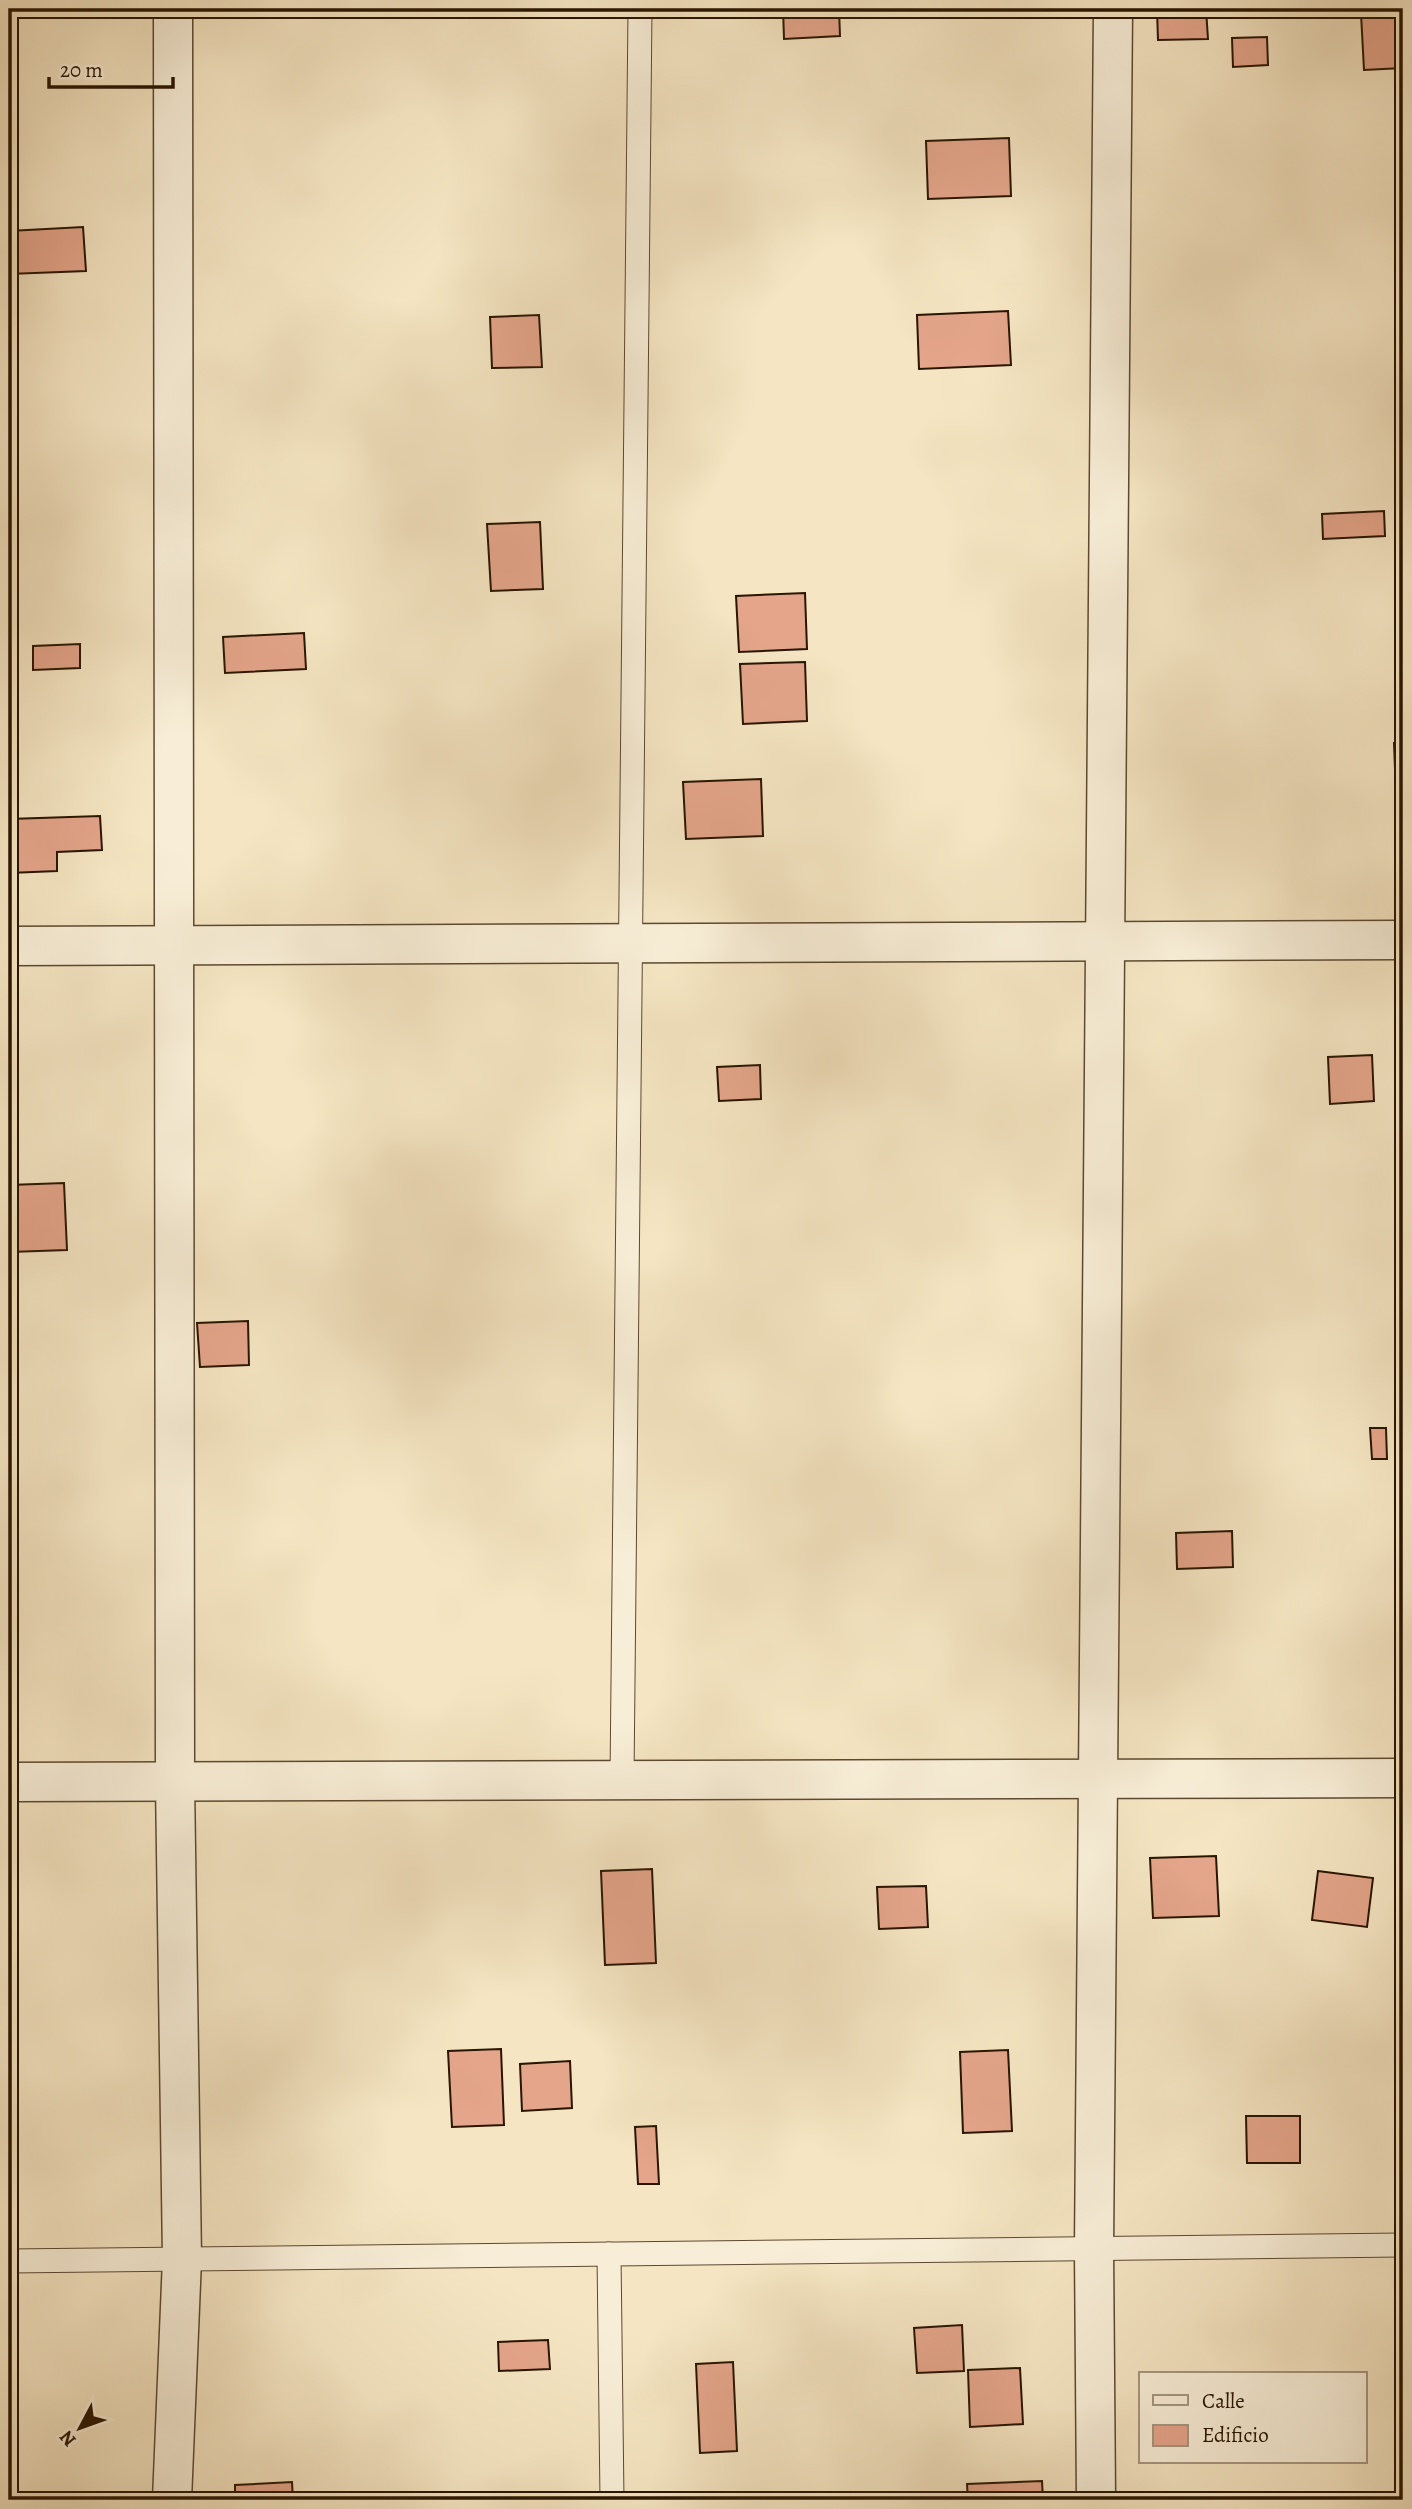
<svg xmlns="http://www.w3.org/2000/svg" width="1412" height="2509" font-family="Alegreya,serif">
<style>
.building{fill:#e4a58a;stroke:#291500;stroke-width:2}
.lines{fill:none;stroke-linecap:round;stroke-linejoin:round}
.lane-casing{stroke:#5c4930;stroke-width:25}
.street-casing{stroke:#5c4930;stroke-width:41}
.lane{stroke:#f8eed7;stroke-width:23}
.street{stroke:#f8eed7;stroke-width:38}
</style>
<rect width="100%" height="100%" fill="#f5e5c2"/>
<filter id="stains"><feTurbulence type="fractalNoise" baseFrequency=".00286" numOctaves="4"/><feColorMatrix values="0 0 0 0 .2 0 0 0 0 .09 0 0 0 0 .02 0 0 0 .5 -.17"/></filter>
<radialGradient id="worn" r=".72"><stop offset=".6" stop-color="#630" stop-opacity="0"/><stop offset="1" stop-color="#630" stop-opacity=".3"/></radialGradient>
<!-- building -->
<g class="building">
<path d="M783 9H839L840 36 784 39Z"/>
<path d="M1206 9 1208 39 1158 40 1157 10Z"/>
<path d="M1253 9H1310L1311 15 1254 18Z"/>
<path d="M1403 12V68L1364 70 1361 14Z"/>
<path d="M1267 37 1268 65 1233 67 1232 38Z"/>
<path d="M1009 138 1011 196 928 199 926 141Z"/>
<path d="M83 227 86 271 9 274V231Z"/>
<path d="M1008 311 1011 365 919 369 917 315Z"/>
<path d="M539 315 542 367 492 368 490 317Z"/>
<path d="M1384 511 1385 536 1323 539 1322 514Z"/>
<path d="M540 522 543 589 491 591 487 524Z"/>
<path d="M805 593 807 649 739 652 736 596Z"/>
<path d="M304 633 306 669 225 673 223 637Z"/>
<path d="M80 644V668L33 670V646Z"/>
<path d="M805 662 807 721 743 724 740 664Z"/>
<path d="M1403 742V820L1397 821 1394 743Z"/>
<path d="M761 779 763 836 686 839 683 782Z"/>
<path d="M100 816 102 850 57 852V871L9 873V819Z"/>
<path d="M1372 1055 1374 1101 1330 1104 1328 1057Z"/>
<path d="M760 1065 761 1099 719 1101 717 1067Z"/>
<path d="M64 1183 67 1250 10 1252 9 1185Z"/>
<path d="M248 1321 249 1365 200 1367 197 1323Z"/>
<path d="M1370 1428H1386L1387 1459H1372Z"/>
<path d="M1400 1439H1403V1474H1401Z"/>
<path d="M1232 1531 1233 1567 1177 1569 1176 1533Z"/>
<path d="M1216 1856 1219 1916 1153 1918 1150 1858Z"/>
<path d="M652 1869 656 1963 605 1965 601 1871Z"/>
<path d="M1318 1871 1373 1878 1367 1927 1312 1920Z"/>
<path d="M926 1886 928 1927 879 1929 877 1887Z"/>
<path d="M501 2049 504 2125 452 2127 448 2051Z"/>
<path d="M1008 2050 1012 2131 963 2133 960 2052Z"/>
<path d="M570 2061 572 2108 522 2111 520 2064Z"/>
<path d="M1246 2116H1300V2163H1247Z"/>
<path d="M656 2126 659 2184H638L635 2127Z"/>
<path d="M962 2325 964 2371 917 2373 914 2328Z"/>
<path d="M548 2340 550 2369 499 2371 498 2342Z"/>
<path d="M733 2362 737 2451 700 2453 696 2364Z"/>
<path d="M1020 2368 1023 2424 970 2427 968 2370Z"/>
<path d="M1042 2481 1043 2500H968L967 2484Z"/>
<path d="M292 2482 293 2500H235V2485Z"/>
</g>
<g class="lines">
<!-- lane casing -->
<g class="lane-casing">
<g id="lane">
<path d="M622 1780 640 9"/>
<path d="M609 2254 612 2500"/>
<path d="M9 2261 1403 2245"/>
</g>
</g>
<!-- street casing -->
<g class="street-casing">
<g id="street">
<path d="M9 946 1403 940"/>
<path d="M9 1782 1403 1778"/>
<path d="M172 2500 182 2259 175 1782 173 9"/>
<path d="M1096 2500 1094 2249 1113 9"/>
</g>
</g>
<!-- lane -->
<use href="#lane" class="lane"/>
<!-- street -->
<use href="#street" class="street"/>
</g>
<!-- margin -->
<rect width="1412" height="2509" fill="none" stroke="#f5e5c2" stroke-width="35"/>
<rect x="10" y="10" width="1391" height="2488" fill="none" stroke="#291500" stroke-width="3.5"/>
<rect x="18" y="18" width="1377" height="2474" fill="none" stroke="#291500" stroke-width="2"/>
<!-- legend -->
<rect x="1139" y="2372" width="228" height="91" fill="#f8eed7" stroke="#a59781" stroke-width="2"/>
<rect x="1153" y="2395" width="35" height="10" fill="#f8eed7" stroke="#a59781" stroke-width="2"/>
<text x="1202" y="2408" font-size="21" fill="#291500">Calle</text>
<rect x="1153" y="2425" width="35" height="21" fill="#e4a58a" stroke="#a59781" stroke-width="2"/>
<text x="1202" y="2442" font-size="21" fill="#291500">Edificio</text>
<!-- north arrow -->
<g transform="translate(80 2428) rotate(229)" stroke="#f8eed7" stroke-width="5" paint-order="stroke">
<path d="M0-5L12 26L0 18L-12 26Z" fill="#291500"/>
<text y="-10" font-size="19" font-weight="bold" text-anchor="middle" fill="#291500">N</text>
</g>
<!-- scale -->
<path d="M49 77v10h124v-10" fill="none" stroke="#291500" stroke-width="3.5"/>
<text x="60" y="77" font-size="21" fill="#291500" stroke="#f8eed7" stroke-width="5" paint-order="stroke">20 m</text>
<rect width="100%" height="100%" filter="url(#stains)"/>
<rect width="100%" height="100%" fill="url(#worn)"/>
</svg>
